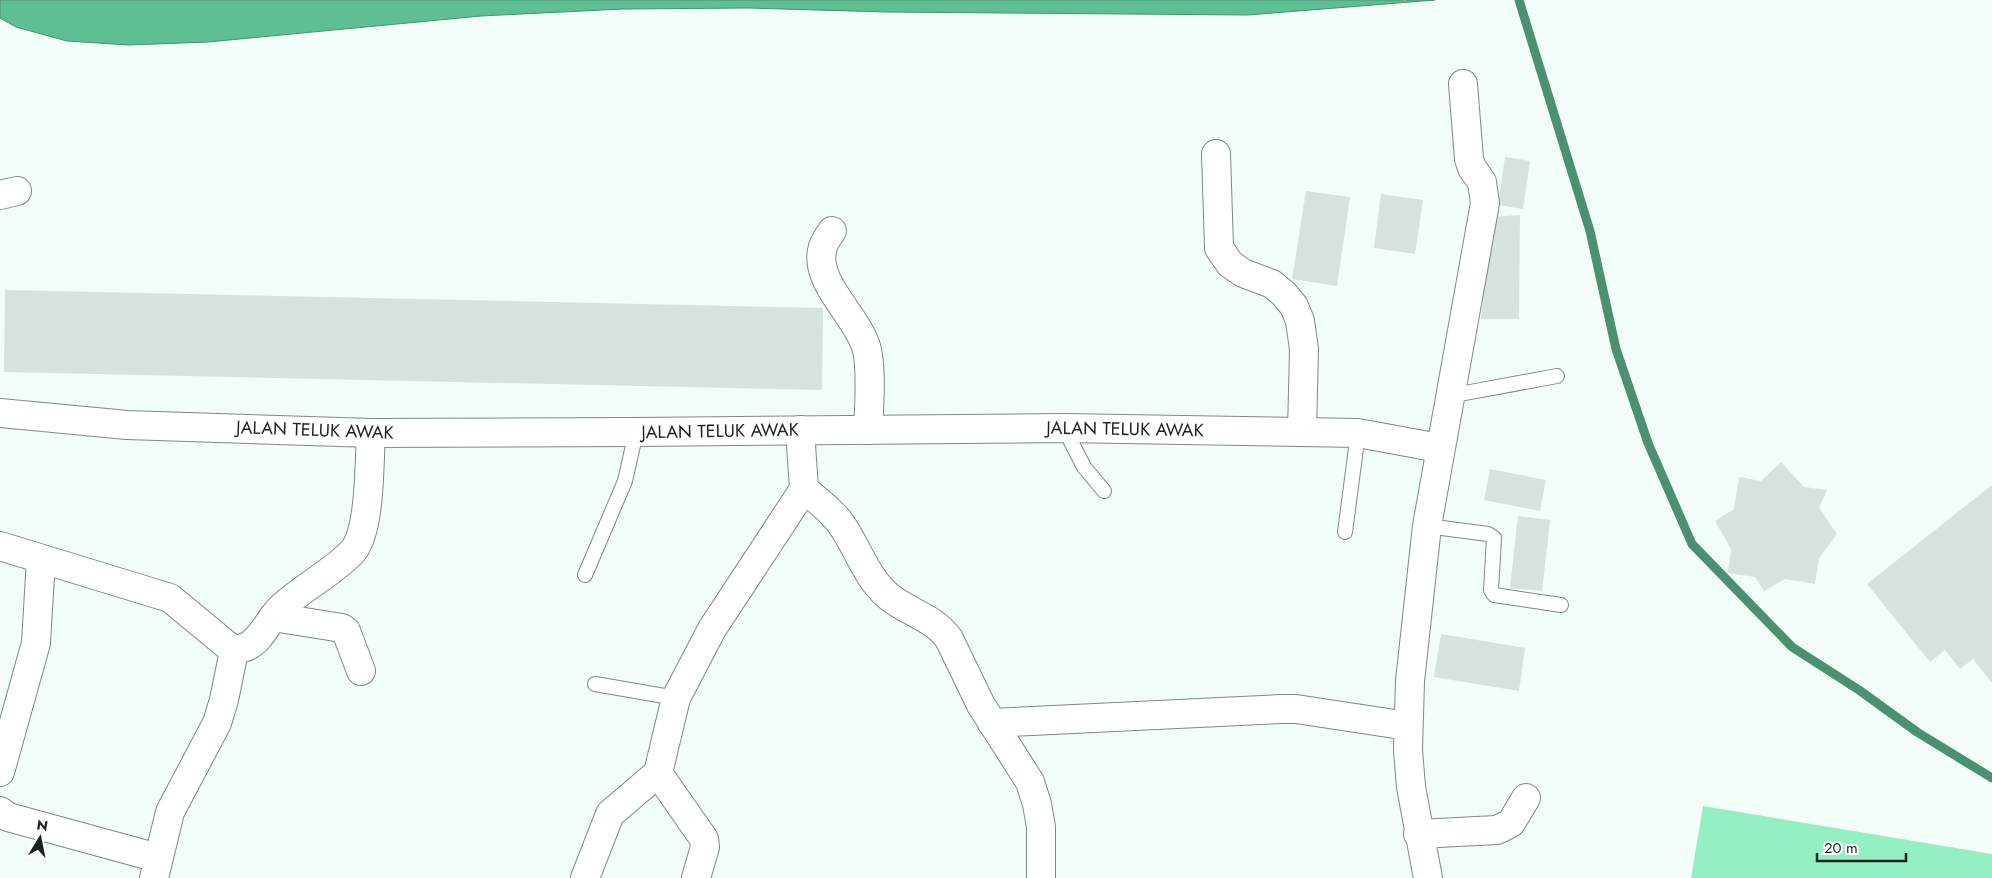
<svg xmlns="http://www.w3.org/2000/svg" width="1992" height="878" font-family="Jost,sans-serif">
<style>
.green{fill:#94f0c4}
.water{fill:#5ebf94;stroke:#4a9071}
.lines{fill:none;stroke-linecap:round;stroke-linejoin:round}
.stream{stroke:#4a9071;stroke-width:9}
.building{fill:#d7e2dc}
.service-casing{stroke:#7e8983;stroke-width:16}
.minor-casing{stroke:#7e8983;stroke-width:30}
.path{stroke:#97a09b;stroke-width:3;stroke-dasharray:5 2.5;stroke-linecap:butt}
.service{stroke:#fff;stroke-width:14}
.minor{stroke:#fff;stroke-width:28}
.labels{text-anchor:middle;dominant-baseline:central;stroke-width:4;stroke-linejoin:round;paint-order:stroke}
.street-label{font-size:18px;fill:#1d211f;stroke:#fff}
</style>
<rect width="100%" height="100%" fill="#f1fdf6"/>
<!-- green -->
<path class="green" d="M1703 806 1992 854V878H1691Z"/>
<!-- water -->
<path class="water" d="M0 0H1435L1248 15 886 12 748 8 623 9 481 16 208 42 129 45 67 41 16 27 0 18Z"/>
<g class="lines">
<!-- stream -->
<path class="stream" d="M1519 0 1590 231 1616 349 1648 443 1692 544 1792 647 1859 690 1917 732 1992 778"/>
</g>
<!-- building -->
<g class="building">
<path d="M1505 157 1530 161 1523 209 1498 205Z"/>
<path d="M1306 191 1350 197 1337 286 1292 279Z"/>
<path d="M1381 194 1423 200 1415 254 1374 248Z"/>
<path d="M1520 215 1519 319H1481L1490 217Z"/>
<path d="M5 290 823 308 822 390 4 372Z"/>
<path d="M1781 462 1804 487 1827 490 1819 508 1837 534 1819 558 1815 584 1785 579 1764 591 1755 577 1728 573 1731 549 1715 521 1734 509 1739 477 1761 481Z"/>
<path d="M1490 469 1546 480 1540 511 1484 500Z"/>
<path d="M1992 485V683L1973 659 1960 669 1945 650 1930 662 1867 584Z"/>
<path d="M1518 516 1550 520 1542 591 1510 588Z"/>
<path d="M1441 634 1525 648 1519 691 1434 677Z"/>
</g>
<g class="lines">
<!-- service casing -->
<g class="service-casing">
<g id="service">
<path d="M1449 396 1557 376"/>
<path d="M1064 428 1084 467 1104 491"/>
<path d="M1427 526 1488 534 1494 538 1491 590 1494 595 1561 605"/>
<path d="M1345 532 1358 433"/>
<path d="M585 575 625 481 636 432"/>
<path d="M595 684 676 698"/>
</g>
</g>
<!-- minor casing -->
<g class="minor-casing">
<g id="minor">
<path d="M1216 154 1219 248 1230 264 1243 273 1272 284 1283 293 1294 306 1300 321 1304 349 1302 432"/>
<path d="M0 195 17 191"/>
<path d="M832 231C828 237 823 243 822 251 815 284 860 319 867 350 872 372 869 407 868 430"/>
<path d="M0 413 127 425 371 433 636 432 1064 428 1358 433 1439 448"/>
<path d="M804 489C819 502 835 513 845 530 859 552 867 577 887 595 906 612 934 617 949 639L981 705 1030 782 1037 804 1041 827V878"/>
<path d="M0 546 170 598 234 651"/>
<path d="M273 617 342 628 346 631 361 671"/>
<path d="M992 723 1282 709H1296L1408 726"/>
<path d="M0 772 36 643 41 559"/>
<path d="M658 773 704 839 705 847 696 878"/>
<path d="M0 811 8 817 158 858"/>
<path d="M1418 834 1497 830 1511 823 1526 798"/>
<path d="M154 878 170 812 217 723 224 700 234 651C238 649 244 648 248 646 263 638 270 617 283 606 305 586 332 573 352 552 371 532 369 461 371 433"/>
<path d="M585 878 610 814 658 773 676 698 712 629 804 489 800 430"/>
<path d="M1428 878 1411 787 1408 750 1410 681 1427 526 1485 203 1482 182 1472 168 1469 159 1463 84"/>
</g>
</g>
<!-- path -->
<path class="path" d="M1405 2V0"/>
<!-- service -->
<use href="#service" class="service"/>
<!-- minor -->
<use href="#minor" class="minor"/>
</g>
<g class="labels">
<!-- street labels -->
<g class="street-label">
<text transform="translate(1125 429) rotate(1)">JALAN TELUK AWAK</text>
<text transform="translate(315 430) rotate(2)">JALAN TELUK AWAK</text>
<text transform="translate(720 431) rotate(-1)">JALAN TELUK AWAK</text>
</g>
</g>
<!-- north arrow -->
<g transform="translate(40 838) rotate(10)" stroke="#ffffff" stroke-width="4" paint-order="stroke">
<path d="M0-4L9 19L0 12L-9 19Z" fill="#1d211f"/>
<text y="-8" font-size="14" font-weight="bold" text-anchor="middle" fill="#1d211f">N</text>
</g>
<!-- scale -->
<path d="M1817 853v8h89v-8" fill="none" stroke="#1d211f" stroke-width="2.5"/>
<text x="1824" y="853" font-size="15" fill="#1d211f" stroke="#ffffff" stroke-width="4" paint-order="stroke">20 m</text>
</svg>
